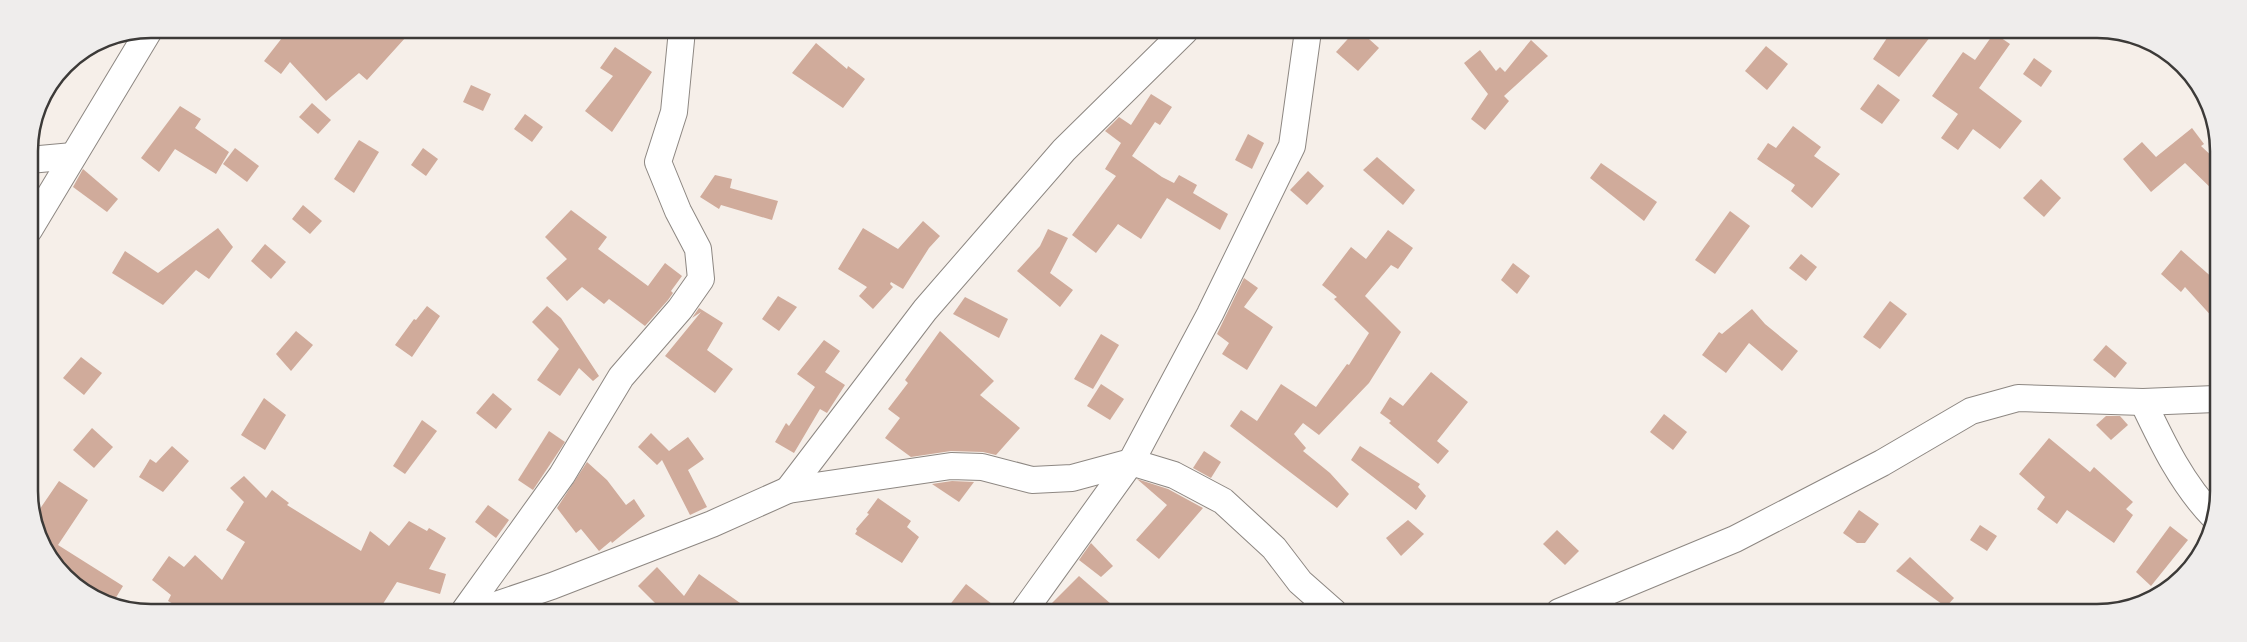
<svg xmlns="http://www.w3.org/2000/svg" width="2247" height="642" font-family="'Public Sans',sans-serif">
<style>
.building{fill:#d0ab9b}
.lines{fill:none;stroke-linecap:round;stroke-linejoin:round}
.minor-casing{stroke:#8d8782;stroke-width:28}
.minor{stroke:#fff;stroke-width:26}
.rim{fill:none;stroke:#3c3a38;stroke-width:2.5}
</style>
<rect width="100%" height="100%" fill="#f6efe9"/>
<!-- building -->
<g class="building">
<path d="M289 29H395L406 37 367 80 359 73 326 101 290 62 281 74 264 61Z"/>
<path d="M1355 31H1360L1379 48 1358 71 1336 52Z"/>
<path d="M1891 32H1934L1899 77 1873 59Z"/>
<path d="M1994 33 2010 44 1979 88 2022 121 2000 149 1973 129 1958 150 1941 138 1958 114 1932 96 1963 52 1975 60Z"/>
<path d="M1531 40 1548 56 1504 96 1509 101 1485 130 1471 119 1488 94 1464 63 1480 50 1496 71 1500 67 1505 72Z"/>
<path d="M816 43 847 69 848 66 865 79 843 108 792 73Z"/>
<path d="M1766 46 1788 64 1767 90 1745 71Z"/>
<path d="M615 47 652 72 612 132 585 111 613 76 600 68Z"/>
<path d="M2034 58 2052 71 2041 87 2023 74Z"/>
<path d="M1878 84 1900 100 1882 124 1860 109Z"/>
<path d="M471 85 491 94 483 111 463 102Z"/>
<path d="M1151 94 1172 107 1160 125 1155 122 1132 156 1162 177 1174 183 1179 175 1197 185 1193 193 1228 214 1220 230 1167 198 1141 239 1118 224 1096 253 1072 235 1116 176 1105 169 1121 143 1105 131 1119 117 1131 125Z"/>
<path d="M312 103 331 120 318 134 299 117Z"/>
<path d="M180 106 201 119 195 128 229 152 216 174 175 149 159 172 141 158Z"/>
<path d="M525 114 543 127 532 142 514 129Z"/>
<path d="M1793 126 1821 147 1814 156 1840 174 1812 208 1791 191 1795 185 1757 159 1768 143 1776 148Z"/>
<path d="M2192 128 2204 144 2201 146 2216 160V193L2185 163 2151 192 2123 159 2142 142 2156 157Z"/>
<path d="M1248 134 1264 143 1252 169 1235 160Z"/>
<path d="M359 140 379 152 354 193 334 179Z"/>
<path d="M235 148 259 166 247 182 223 164Z"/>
<path d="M423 148 438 159 426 176 411 165Z"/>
<path d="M1377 157 1415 190 1403 205 1363 170Z"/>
<path d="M1601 163 1657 202 1644 221 1590 178Z"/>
<path d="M83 169 118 199 107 212 73 187Z"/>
<path d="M1308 171 1324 186 1307 205 1290 190Z"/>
<path d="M715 175 732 179 730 188 778 201 772 220 721 205 719 209 700 197Z"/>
<path d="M2041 179 2061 198 2044 217 2023 198Z"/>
<path d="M303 205 322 221 310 234 292 219Z"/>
<path d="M571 210 607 237 598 249 648 286 665 263 682 276 671 291 673 293 668 300 645 326 609 299 604 304 582 287 567 301 546 278 567 259 545 237Z"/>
<path d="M1730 211 1750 226 1715 274 1695 260Z"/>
<path d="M923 221 940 236 929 248 903 289 891 282 890 284 893 287 873 309 859 296 867 287 838 269 863 228 898 249Z"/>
<path d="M218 228 233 247 209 279 196 270 163 305 112 273 125 251 158 273Z"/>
<path d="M1048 229 1068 238 1050 273 1073 290 1060 307 1017 271 1040 246Z"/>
<path d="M1388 230 1413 248 1398 269 1391 265 1365 296 1401 332 1369 383 1319 435 1303 423 1294 434 1306 448 1303 451 1330 473 1349 494 1337 508 1230 426 1241 410 1257 421 1281 384 1316 407 1347 364 1349 365 1369 333 1334 299 1337 297 1322 285 1351 247 1366 259Z"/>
<path d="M265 244 286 262 271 279 251 261Z"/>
<path d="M2181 250 2215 280V320L2185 287 2181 292 2161 274Z"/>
<path d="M1801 254 1817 267 1806 281 1789 268Z"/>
<path d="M1513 263 1530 276 1517 294 1501 280Z"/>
<path d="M1244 278 1258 288 1244 307 1273 327 1247 370 1222 354 1229 343 1217 334Z"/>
<path d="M778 296 797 307 779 331 762 319Z"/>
<path d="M965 297 1008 319 999 338 953 314Z"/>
<path d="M1890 301 1907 314 1880 349 1863 337Z"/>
<path d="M427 306 440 316 412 357 395 345 414 319 416 320Z"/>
<path d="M547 306 561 318 599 376 593 381 579 368 560 396 537 380 559 349 532 322Z"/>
<path d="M699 308 723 323 707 350 733 369 715 393 665 356 701 312 692 318Z"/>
<path d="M1752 309 1765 324 1798 351 1782 371 1749 343 1726 373 1702 355 1719 332 1722 334Z"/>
<path d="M296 331 313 345 291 371 276 354Z"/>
<path d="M940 331 994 381 980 395 1020 428 996 455 983 452 951 451 911 457 885 438 900 418 888 409 908 383 905 380Z"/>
<path d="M1101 334 1119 345 1093 389 1074 379Z"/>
<path d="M824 340 840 351 825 372 845 385 827 413 820 409 794 453 775 442 786 423 789 426 815 387 797 374Z"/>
<path d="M2106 345 2127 363 2115 378 2093 360Z"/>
<path d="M81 357 102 373 84 395 63 378Z"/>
<path d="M1431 372 1468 402 1437 441 1449 451 1438 464 1389 423 1391 421 1380 413 1390 397 1403 406Z"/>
<path d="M1101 384 1124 399 1110 420 1087 406Z"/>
<path d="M493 393 512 409 496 429 476 413Z"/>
<path d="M264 398 286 415 265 450 241 435Z"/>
<path d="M1664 414 1687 432 1673 450 1650 432Z"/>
<path d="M2106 416H2120L2128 425 2111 440 2096 425Z"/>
<path d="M422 420 437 431 405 474 393 466Z"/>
<path d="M92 428 113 447 94 468 73 450Z"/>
<path d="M549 431 565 442 533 490 518 480Z"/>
<path d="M651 433 669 451 688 437 704 459 688 470 707 507 690 515 662 460 657 465 638 447Z"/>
<path d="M2049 438 2090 472 2094 467 2133 502 2126 509 2133 515 2114 543 2067 510 2057 524 2037 509 2045 497 2019 474Z"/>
<path d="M172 446 189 461 163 492 139 477 150 459 156 463Z"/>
<path d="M1360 446 1420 484 1418 487 1426 496 1416 510 1351 460Z"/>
<path d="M1204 451 1221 462 1211 478 1193 468Z"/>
<path d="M587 462 607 480 626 505 634 499 645 516 612 543 611 541 599 551 581 529 576 533 557 508Z"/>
<path d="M244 476 266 498 272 490 289 503 287 505 361 551 370 531 389 546 409 521 427 531 429 528 446 538 429 569 446 574 440 594 397 582 379 610 182 609 168 601 171 595 152 580 169 556 184 567 195 555 222 580 245 542 226 530 244 502 230 488Z"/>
<path d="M1137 479 1168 489 1203 508 1159 559 1136 540 1167 505Z"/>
<path d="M59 481 88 500 58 545 123 586 112 604 59 572 33 519Z"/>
<path d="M952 481 974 482 959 502 932 484Z"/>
<path d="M878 498 911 521 907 527 919 537 902 563 855 534 857 531 856 529 869 514 867 513Z"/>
<path d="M488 505 509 520 496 538 475 522Z"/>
<path d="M1859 510 1879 524 1865 543H1857L1843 533Z"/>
<path d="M1408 520 1424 534 1401 556 1386 538Z"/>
<path d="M1980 525 1997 536 1987 551 1970 540Z"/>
<path d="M2170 526 2188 540 2151 586 2136 572Z"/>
<path d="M1557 530 1579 551 1565 565 1543 544Z"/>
<path d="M1091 543 1113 566 1101 577 1079 560Z"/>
<path d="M1910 557 1954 598 1946 607 1896 571Z"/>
<path d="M657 567 684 596 699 574 750 610H674L664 603 659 607 638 586Z"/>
<path d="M1079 576 1119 611H1044Z"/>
<path d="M966 584 1001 611H945Z"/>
</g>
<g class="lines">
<!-- minor casing -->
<g class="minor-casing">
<g id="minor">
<path d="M29 160 73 156"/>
<path d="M29 230 150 29"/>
<path d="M2143 402C2163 444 2182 484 2214 517"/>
<path d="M788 490 925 310 1064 150 1185 31"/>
<path d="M465 610 562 475 621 377 680 309 701 279 698 249 678 211 658 162 674 112 682 30"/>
<path d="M481 610 552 586 712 524 788 490 951 466 982 467 1032 480 1072 478 1131 462 1174 475 1223 501 1274 548 1300 582 1334 612"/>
<path d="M1024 611 1131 462 1210 314 1292 146 1308 31"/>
<path d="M1559 612 1735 539 1882 463 1971 411 2018 398 2143 402 2215 399"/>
</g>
</g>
<!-- minor -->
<use href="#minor" class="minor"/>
</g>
<!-- crop -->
<path d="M0 0H2247V642H0ZM151 38H2097A113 113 0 0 1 2210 151V491A113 113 0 0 1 2097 604H151A113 113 0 0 1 38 491V151A113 113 0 0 1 151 38Z" fill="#efedec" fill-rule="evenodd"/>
<path class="rim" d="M151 38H2097A113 113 0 0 1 2210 151V491A113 113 0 0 1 2097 604H151A113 113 0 0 1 38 491V151A113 113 0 0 1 151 38Z"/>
</svg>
